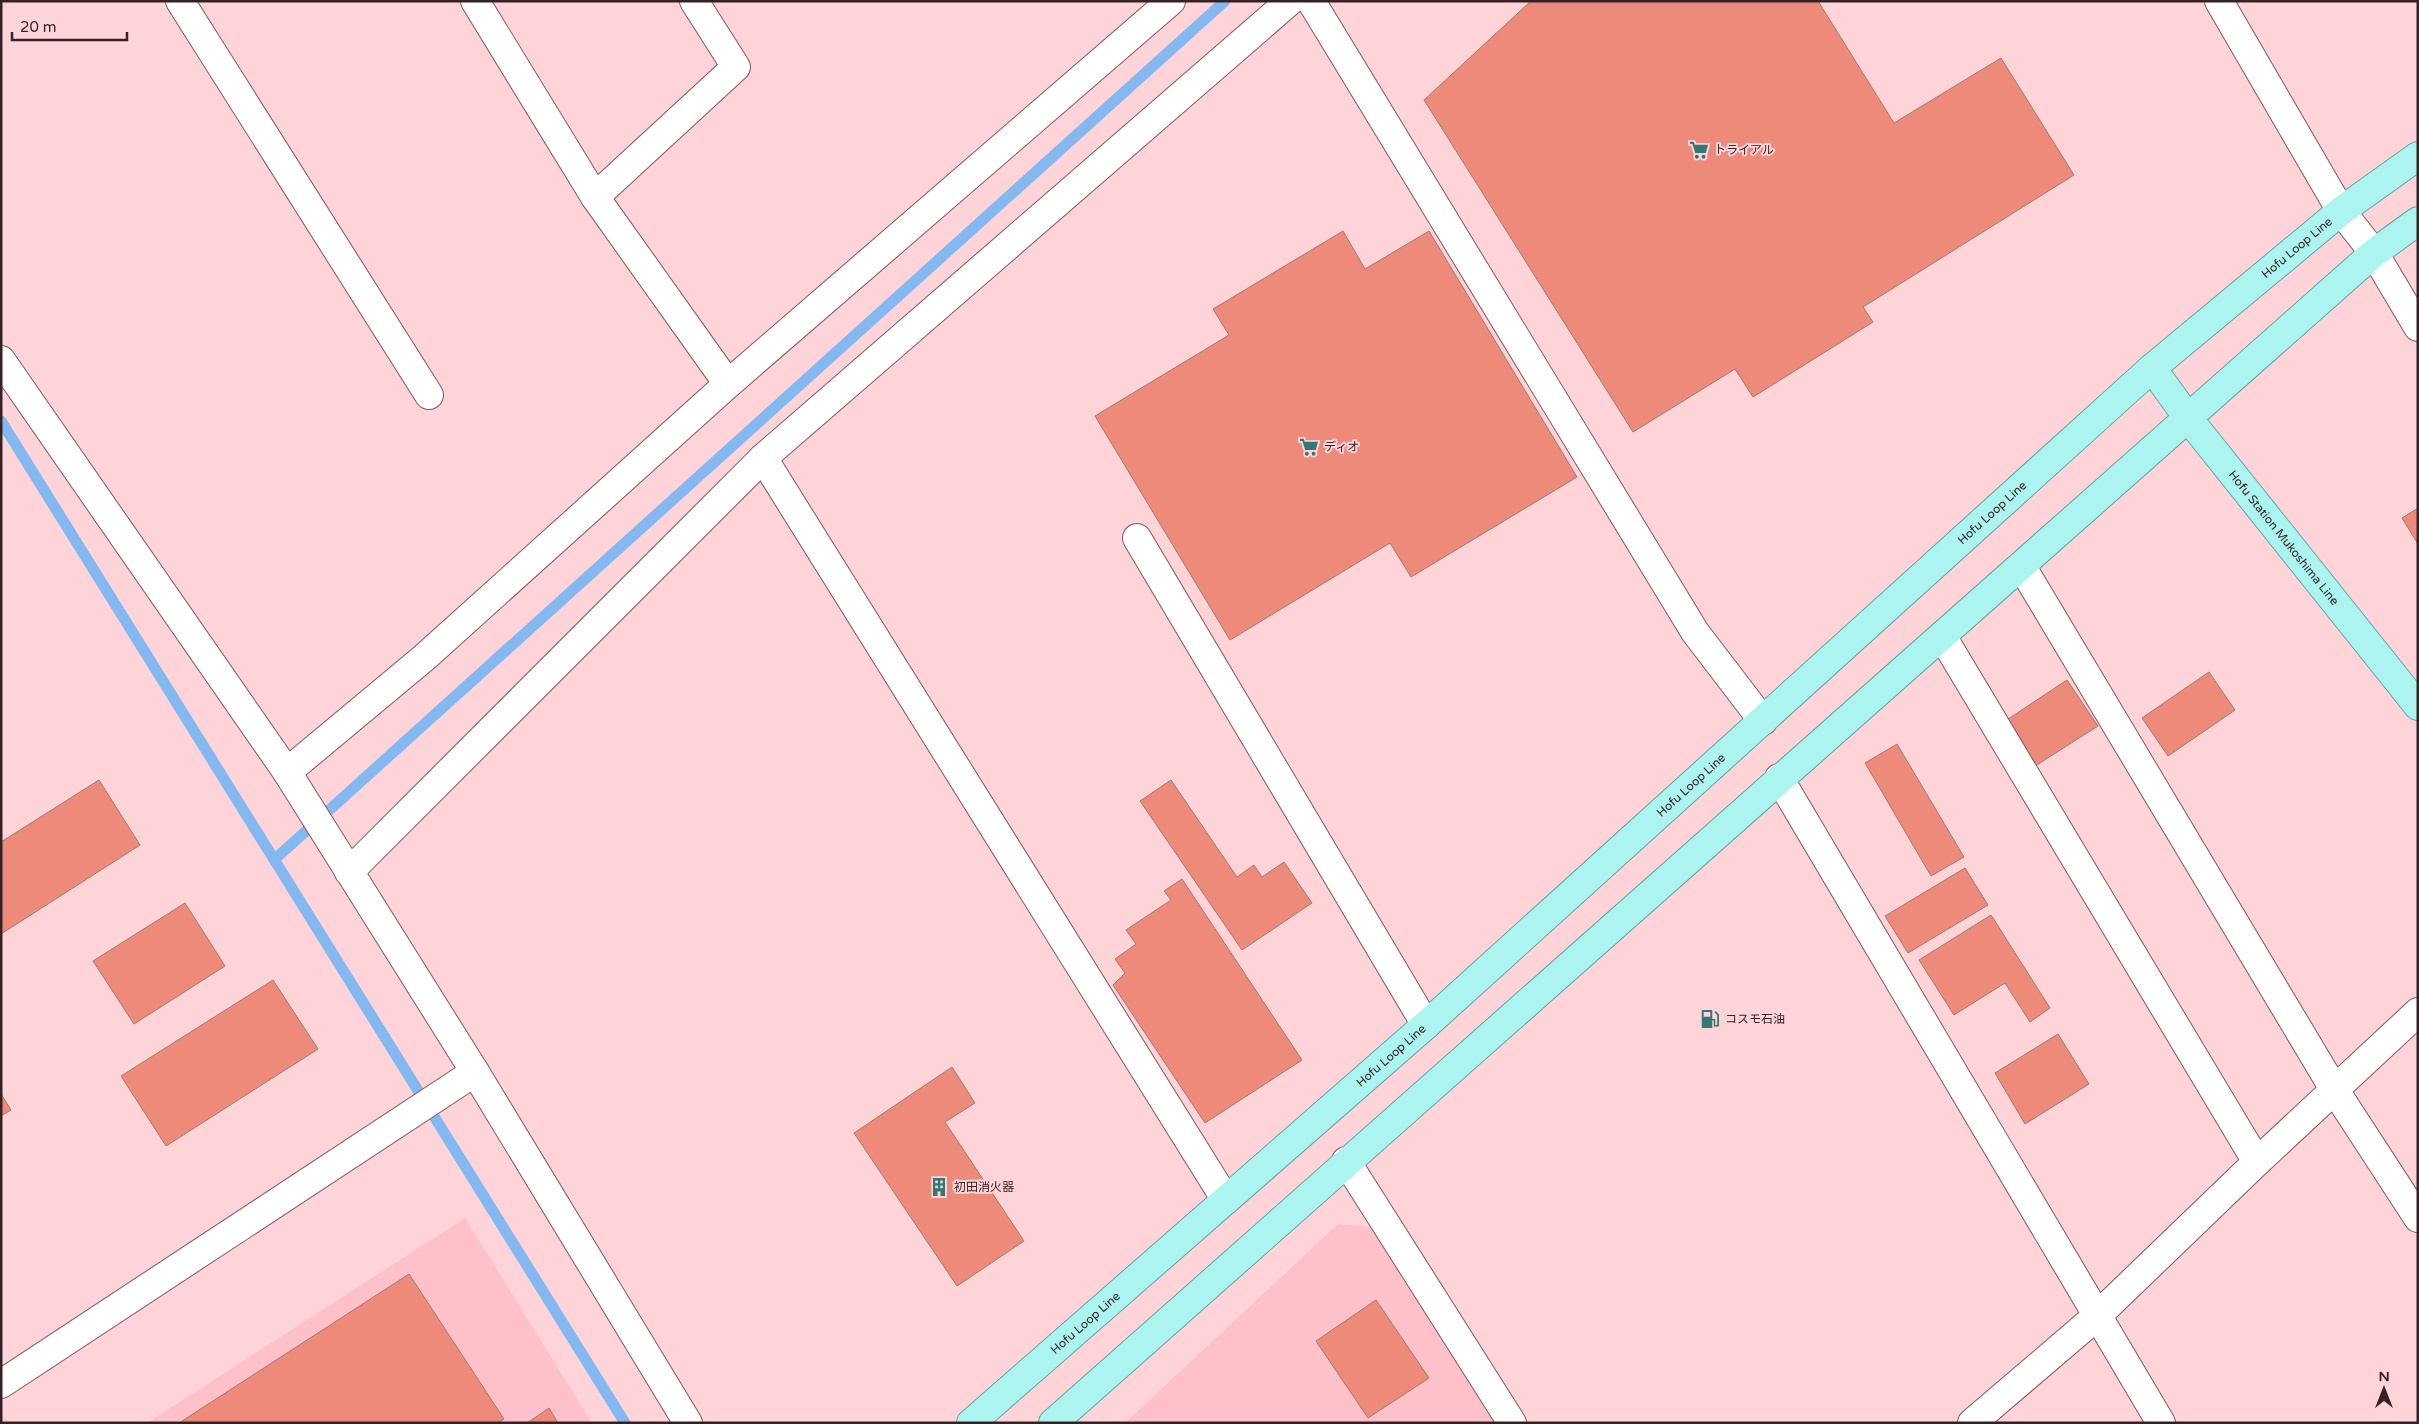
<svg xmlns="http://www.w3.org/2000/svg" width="2419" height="1424" font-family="'Varela Round','Noto Sans JP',sans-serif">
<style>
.built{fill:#fec1c9}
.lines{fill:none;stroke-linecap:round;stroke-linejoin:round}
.stream{stroke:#83b8f1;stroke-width:11}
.building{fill:#ed8a7a;stroke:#a6776e}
.minor-casing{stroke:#83565c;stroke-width:30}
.major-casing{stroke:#5fa5a2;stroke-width:30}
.minor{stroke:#fff;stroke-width:28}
.major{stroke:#acf4ef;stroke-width:28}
.labels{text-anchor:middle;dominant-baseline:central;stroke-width:4;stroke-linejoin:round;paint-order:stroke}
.poi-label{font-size:12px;fill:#362225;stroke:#ffd4d9;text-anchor:start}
.street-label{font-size:12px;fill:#362225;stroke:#ffd4d9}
</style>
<rect width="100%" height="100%" fill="#ffd4d9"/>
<!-- built -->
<g class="built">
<path d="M465 1218 592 1423H147Z"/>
<path d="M1338 1224 1371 1227 1500 1423H1125Z"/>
</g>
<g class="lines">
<!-- stream -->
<g class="stream">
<path d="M1 421 625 1423"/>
<path d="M275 859 1225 1"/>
</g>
</g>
<!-- building -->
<g class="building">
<path d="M1531 1H1818L1894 123 2001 58 2074 175 1863 307 1873 322 1753 397 1735 369 1633 432 1424 100Z"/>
<path d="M1343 231 1365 269 1429 231 1577 477 1411 577 1390 543 1230 640 1095 416 1229 335 1213 309Z"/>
<path d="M2418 508V544L2402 518Z"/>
<path d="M2209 672 2235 710 2168 756 2142 718Z"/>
<path d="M2067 680 2098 726 2032 768 2002 723Z"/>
<path d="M1897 744 1964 857 1931 876 1865 763Z"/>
<path d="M99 780 140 845 1 934V842Z"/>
<path d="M1171 780 1237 877 1254 865 1262 877 1284 862 1312 903 1242 950 1140 801Z"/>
<path d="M1965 868 1988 905 1908 953 1885 916Z"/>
<path d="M1182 879 1302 1060 1205 1123 1113 985 1125 973 1115 959 1136 944 1126 930 1171 900 1164 891Z"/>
<path d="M185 903 225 966 134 1024 93 961Z"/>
<path d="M1991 915 2050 1008 2030 1022 2005 983 1954 1015 1919 960Z"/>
<path d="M273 980 318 1049 166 1146 121 1076Z"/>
<path d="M2058 1034 2089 1084 2025 1124 1995 1073Z"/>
<path d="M952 1067 975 1103 945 1122 1024 1241 957 1286 854 1133Z"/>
<path d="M1 1094 11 1110 1 1116Z"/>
<path d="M409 1274 504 1419 498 1423H179Z"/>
<path d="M1376 1300 1429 1378 1368 1418 1316 1341Z"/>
<path d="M549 1408 558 1423H527Z"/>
</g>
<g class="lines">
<!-- minor casing -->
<g class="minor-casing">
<g id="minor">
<path d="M180 1 429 395"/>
<path d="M475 1 595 197 728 384"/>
<path d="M1311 1 1695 632 1763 721"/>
<path d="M2219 1 2341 211 2374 253 2418 327"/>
<path d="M595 197 736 67 694 1"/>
<path d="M1 360 287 772 475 1072 688 1423"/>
<path d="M763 458 1226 1200"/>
<path d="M1137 538 1426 1025"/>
<path d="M2022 567 2334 1089 2418 1218"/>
<path d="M1942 636 2257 1162"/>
<path d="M287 772 425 657 728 384 1171 1"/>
<path d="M1779 778 2161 1423"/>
<path d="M349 872 763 458 1290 1"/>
<path d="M1346 1161 1512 1423"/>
<path d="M1 1384 475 1072"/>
<path d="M1972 1423 2097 1316 2257 1162 2418 1012"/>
</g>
</g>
<!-- major casing -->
<g class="major-casing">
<g id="major">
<path id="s1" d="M2152 368 2188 418 2418 706"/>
<path id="s2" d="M971 1423 1426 1025 2152 368 2341 211 2418 156"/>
<path d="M1053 1423 2374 253 2418 221"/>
</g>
</g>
<!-- minor -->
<use href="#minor" class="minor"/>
<!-- major -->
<use href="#major" class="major"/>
</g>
<!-- icons -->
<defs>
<g id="supermarket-bare" transform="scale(1.5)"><path d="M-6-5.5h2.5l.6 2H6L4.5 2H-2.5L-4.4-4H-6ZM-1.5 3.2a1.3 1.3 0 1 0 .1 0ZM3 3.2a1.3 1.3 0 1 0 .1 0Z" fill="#317975" stroke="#ffd4d9" stroke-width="2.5" paint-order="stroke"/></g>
<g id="fuel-bare" transform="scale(1.5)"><path d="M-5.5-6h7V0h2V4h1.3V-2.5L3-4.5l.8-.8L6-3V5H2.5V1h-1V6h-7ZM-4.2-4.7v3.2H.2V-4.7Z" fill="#317975" stroke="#ffd4d9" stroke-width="2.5" paint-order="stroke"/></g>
<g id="building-bare" transform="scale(1.5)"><path d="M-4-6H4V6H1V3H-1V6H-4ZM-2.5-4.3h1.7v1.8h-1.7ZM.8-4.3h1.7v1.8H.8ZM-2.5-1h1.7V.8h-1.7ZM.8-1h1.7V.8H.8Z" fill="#317975" stroke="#ffd4d9" stroke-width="2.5" paint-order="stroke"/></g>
</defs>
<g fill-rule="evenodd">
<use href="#supermarket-bare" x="1699" y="150"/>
<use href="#supermarket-bare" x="1309" y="447"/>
<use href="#fuel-bare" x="1710" y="1019"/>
<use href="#building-bare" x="939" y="1187"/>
</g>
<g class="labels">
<!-- poi labels -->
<g class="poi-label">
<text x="1714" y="150">トライアル</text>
<text x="1324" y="447">ディオ</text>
<text x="1725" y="1019">コスモ石油</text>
<text x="954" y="1187">初田消火器</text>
</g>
<!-- street labels -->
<g class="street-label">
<text stroke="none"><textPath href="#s2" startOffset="1772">Hofu Loop Line</textPath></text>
<text stroke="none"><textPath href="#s2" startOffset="1368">Hofu Loop Line</textPath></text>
<text stroke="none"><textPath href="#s1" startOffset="215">Hofu Station Mukoshima Line</textPath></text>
<text stroke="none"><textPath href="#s2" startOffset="962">Hofu Loop Line</textPath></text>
<text stroke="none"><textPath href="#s2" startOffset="558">Hofu Loop Line</textPath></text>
<text stroke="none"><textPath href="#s2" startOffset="152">Hofu Loop Line</textPath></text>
</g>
</g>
<!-- border -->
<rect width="2419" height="1424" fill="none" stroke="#362225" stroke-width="5"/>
<!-- north arrow -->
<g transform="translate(2384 1389)" stroke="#ffd4d9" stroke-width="4" paint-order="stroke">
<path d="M0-4L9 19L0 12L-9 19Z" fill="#362225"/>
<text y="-8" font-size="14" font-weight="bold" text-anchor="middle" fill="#362225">N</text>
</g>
<!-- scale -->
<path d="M12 32v8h115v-8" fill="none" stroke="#362225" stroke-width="2.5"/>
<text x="20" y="32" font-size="15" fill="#362225" stroke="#ffd4d9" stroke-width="4" paint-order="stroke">20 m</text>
</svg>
